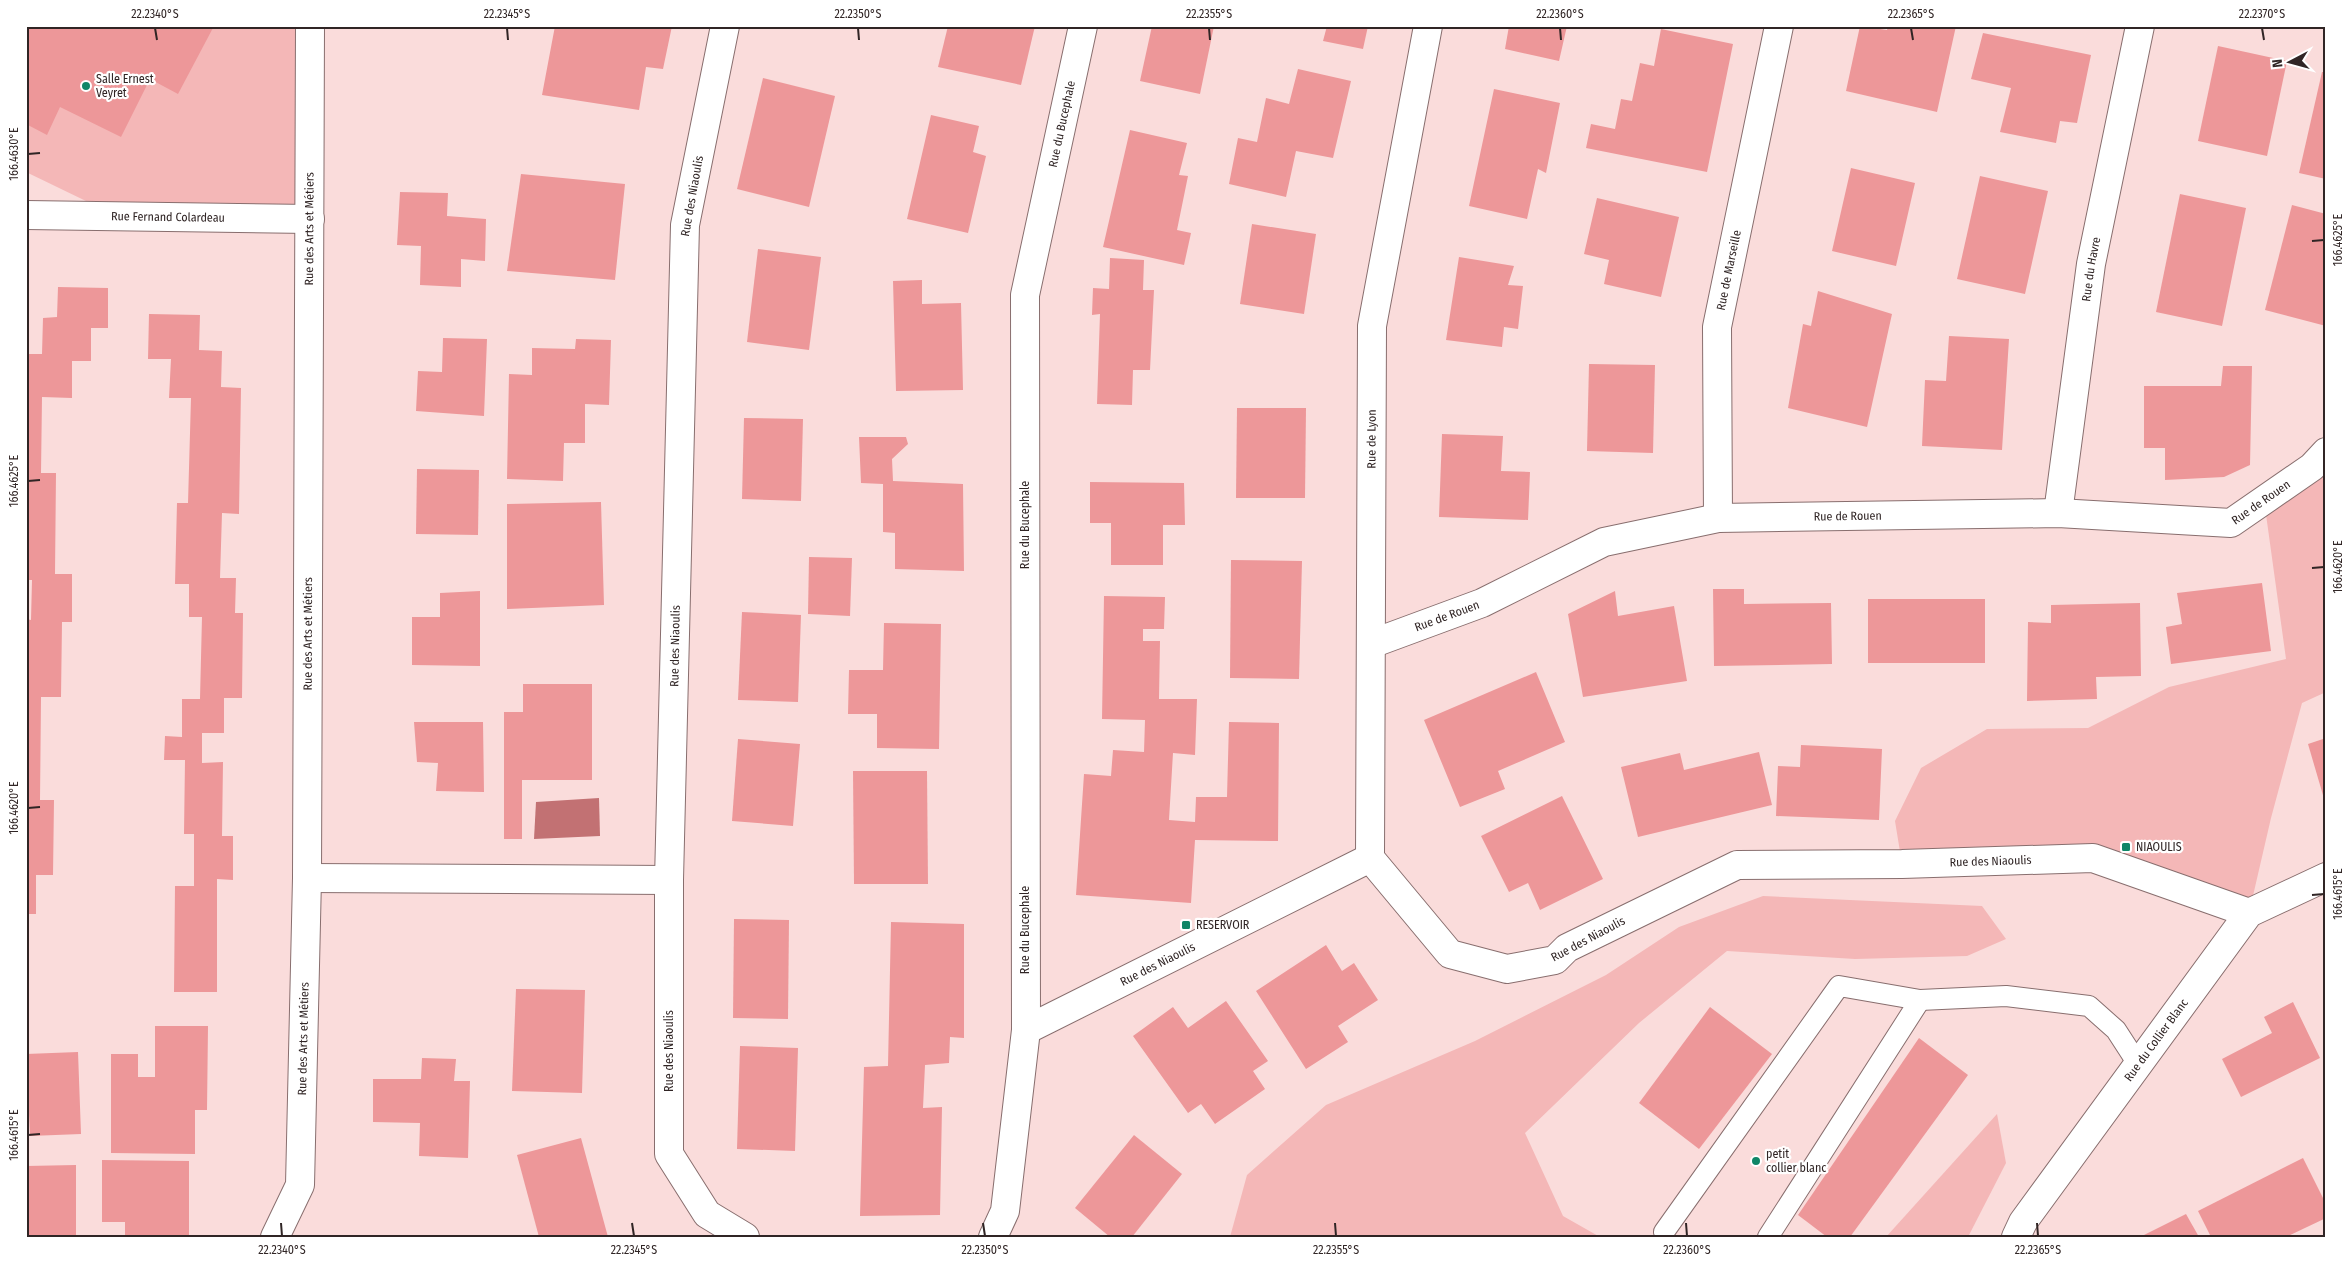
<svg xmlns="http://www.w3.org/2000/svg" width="2352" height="1263" font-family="'Fira Sans Condensed',sans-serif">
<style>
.green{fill:#f4b7b7}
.water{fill:#c27173}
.building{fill:#ed9799}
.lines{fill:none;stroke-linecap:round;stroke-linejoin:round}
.service-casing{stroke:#886e6e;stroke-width:22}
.minor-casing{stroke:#886e6e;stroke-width:30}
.service{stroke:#fff;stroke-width:20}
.minor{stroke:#fff;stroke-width:28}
.ticks{fill:none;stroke:#302525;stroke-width:2}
.poi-dot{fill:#0f8667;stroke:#fff;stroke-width:2}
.labels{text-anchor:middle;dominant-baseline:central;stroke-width:4.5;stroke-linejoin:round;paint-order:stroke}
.poi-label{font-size:12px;fill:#302525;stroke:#fff;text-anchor:start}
.street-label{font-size:12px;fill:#302525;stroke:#fff}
.neatline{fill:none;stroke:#302525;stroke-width:2}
.ticks-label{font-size:12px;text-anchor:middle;fill:#302525}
</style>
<rect width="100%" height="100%" fill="#fadcdb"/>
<!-- green -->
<g class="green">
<path d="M26 26H310V219L119 217 26 172Z"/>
<path d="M2326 452V692L2302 703 2271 818 2249 913 2093 858 1902 864 1895 821 1921 768 1987 729 2088 728 2169 687 2286 659 2264 500Z"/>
<path d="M1763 896 1982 906 2006 939 1967 956 1855 959 1727 951 1639 1023 1525 1133 1563 1216 1600 1237H1230L1247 1175 1326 1105 1475 1041 1606 975 1679 927Z"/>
<path d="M1997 1114 2006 1163 1968 1237H1886Z"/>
</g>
<!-- water -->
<path class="water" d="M599 798 600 836 534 839 536 802Z"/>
<!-- building -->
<g class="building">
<path d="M26 26H214L178 94 150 79 121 137 60 107 47 135 26 124Z"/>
<path d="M555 26H672L663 69 646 67 639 110 542 95Z"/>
<path d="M948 26H1035L1021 85 938 67Z"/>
<path d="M1152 26H1214L1200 94 1140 81Z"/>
<path d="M1327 26H1368L1363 49 1323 41Z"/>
<path d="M1509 26H1567L1559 61 1505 49Z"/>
<path d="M1860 26 1887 30 1888 26H1956L1937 112 1846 91Z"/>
<path d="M1661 29 1733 44 1707 172 1586 148 1591 124 1615 129 1621 99 1632 101 1640 63 1654 66Z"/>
<path d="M1983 33 2091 55 2077 123 2060 121 2056 143 2000 132 2011 88 1971 79Z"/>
<path d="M2218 46 2287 61 2267 156 2198 141Z"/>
<path d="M1298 69 1351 81 1333 158 1296 151 1286 197 1229 184 1238 138 1257 142 1266 98 1289 104Z"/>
<path d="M2322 72H2326V179L2299 173Z"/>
<path d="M763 78 835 96 809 207 737 189Z"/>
<path d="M1494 89 1560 103 1546 173 1538 169 1527 219 1469 206Z"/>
<path d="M931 115 979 126 973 152 986 156 968 233 907 219Z"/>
<path d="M1130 130 1187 143 1179 175 1188 176 1177 230 1191 233 1184 265 1103 247Z"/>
<path d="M1851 168 1915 183 1896 266 1832 251Z"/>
<path d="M521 174 625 184 615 280 507 271Z"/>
<path d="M1980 176 2048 191 2025 294 1957 279Z"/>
<path d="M400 192 448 193 447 216 486 219 485 261 461 259V287L420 285 421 246 397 245Z"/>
<path d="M2180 194 2246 208 2222 326 2156 312Z"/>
<path d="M1597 198 1679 217 1661 297 1604 284 1609 260 1584 254Z"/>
<path d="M2292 205 2326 214V326L2265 310Z"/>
<path d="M1252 224 1316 234 1304 314 1240 304Z"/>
<path d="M758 249 821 257 809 350 747 342Z"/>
<path d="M1459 257 1514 266 1508 285 1523 286 1518 329 1504 327 1502 347 1446 340Z"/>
<path d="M1110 258 1144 260 1143 290H1154L1150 370H1133L1132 405 1097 404 1100 314 1092 315 1093 288 1109 289Z"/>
<path d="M922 280V304L961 303 963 390 896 391 893 281Z"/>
<path d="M58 287 108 288V328H91V361H72V398L42 397 41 473H56L55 574H72V622H62L61 697H41L40 800H54L53 875H36V914H26V619L31 620 32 580H26V354H42L43 318 57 317Z"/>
<path d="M1818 291 1892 314 1867 427 1788 408 1803 324 1811 326Z"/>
<path d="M149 314 200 315 199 350 222 351 221 387 241 388 239 514 222 513 220 578H236L235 613H243L242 698H224V733H202V763L223 762 222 836H233V880L217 879V992H174L175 886H194V834H184L185 760H164L165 736 182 737V699H200L202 617H189V584H175L177 503H188L191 398H169L171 359H148Z"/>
<path d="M1949 336 2009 339 2002 450 1922 446 1925 380 1946 381Z"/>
<path d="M443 338 487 339 484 416 416 411 418 371 442 372Z"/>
<path d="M576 339 611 340 609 405 585 404V443H564L563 481 507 479 509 374 532 375V348L575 349Z"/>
<path d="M1589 364 1655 365 1653 453 1587 451Z"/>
<path d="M2223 366H2252L2250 465 2224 477 2165 480V448H2144V386H2221Z"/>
<path d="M1237 408H1306L1305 498H1236Z"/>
<path d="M744 418 803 419 801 501 742 499Z"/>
<path d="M1442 434 1503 436 1501 471 1530 472 1528 520 1439 517Z"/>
<path d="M859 437H906L908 444 892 459 893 481 963 484 964 571 895 569V533L883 532V484L861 483Z"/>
<path d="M417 469 479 470 478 535 416 534Z"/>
<path d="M1090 482 1184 483 1185 525H1163V565H1111V523H1090Z"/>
<path d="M601 502 604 605 507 609V504Z"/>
<path d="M809 557 852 558 850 616 808 614Z"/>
<path d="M1231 560 1302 561 1299 679 1230 678Z"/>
<path d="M2262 583 2271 651 2171 664 2166 627 2182 624 2177 593Z"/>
<path d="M1713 589H1744V604L1831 603 1832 664 1714 666Z"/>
<path d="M480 591V666L412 665V617H440V593Z"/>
<path d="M1615 591 1618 616 1674 606 1687 681 1583 697 1568 614Z"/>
<path d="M1104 596 1165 597 1164 629H1143V641H1160L1159 699H1197L1195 755 1173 753 1169 820 1195 822 1196 797H1227L1229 722 1279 723 1278 841 1195 840 1191 903 1076 895 1084 774 1111 776 1113 750 1144 752 1145 720 1102 719Z"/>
<rect x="1868" y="599" width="117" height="64"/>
<path d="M2140 603 2141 676 2096 677 2097 699 2027 701 2028 622 2051 623V605Z"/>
<path d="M742 612 801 615 798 702 738 700Z"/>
<path d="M884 623 941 624 939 749 877 748V714H848L849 670H883Z"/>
<path d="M1536 672 1565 742 1498 771 1505 789 1460 807 1424 720Z"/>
<path d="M523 684H592V780H522V839H504V712H523Z"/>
<path d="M414 722H483L484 792 436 791 438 763 417 762Z"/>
<path d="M2326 738V802H2325L2308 744Z"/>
<path d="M738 739 800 744 793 826 732 821Z"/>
<path d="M1801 745 1882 749 1879 820 1776 816 1778 766 1800 767Z"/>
<path d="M1759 752 1772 805 1638 837 1621 767 1680 753 1684 770Z"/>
<path d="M853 771H927L928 884H854Z"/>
<path d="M1562 796 1603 879 1540 910 1528 883 1509 892 1481 836Z"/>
<path d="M734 919 789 920 788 1019 733 1018Z"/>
<path d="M891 922 964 924V1038L950 1037 949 1063 925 1065 923 1108 942 1107 940 1215 860 1216 864 1067 888 1066Z"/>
<path d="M1326 945 1342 971 1354 963 1378 1000 1338 1026 1348 1042 1306 1069 1256 991Z"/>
<path d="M516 989 585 990 582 1093 512 1091Z"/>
<path d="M1226 1001 1268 1061 1253 1071 1265 1089 1215 1124 1201 1104 1188 1113 1133 1036 1173 1007 1188 1028Z"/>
<path d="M2293 1002 2320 1058 2241 1097 2222 1059 2272 1033 2264 1017Z"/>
<path d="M1710 1007 1772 1054 1699 1149 1639 1103Z"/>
<path d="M155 1026H208L207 1110H195V1154L111 1153V1054H138V1077H155Z"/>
<path d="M1919 1038 1968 1075 1850 1237H1827L1798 1215Z"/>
<path d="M740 1046 798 1048 795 1151 737 1149Z"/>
<path d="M78 1052 81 1134 30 1136 29 1114H26V1054Z"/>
<path d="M422 1058 456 1059 454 1081H470L468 1158 419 1156 420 1123 373 1122V1079H421Z"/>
<path d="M1134 1135 1182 1174 1132 1237H1110L1075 1208Z"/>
<path d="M581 1138 608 1237H539L517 1155Z"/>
<path d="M2303 1158 2326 1204V1218L2286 1237H2211L2198 1211Z"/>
<path d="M102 1160 189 1161V1237H125V1222H102Z"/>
<path d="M76 1165V1237H26V1166Z"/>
<path d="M2186 1214 2199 1237H2140Z"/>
</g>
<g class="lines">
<!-- service casing -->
<g class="service-casing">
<g id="service">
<path d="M1664 1232 1839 986 1920 1000 2006 996 2089 1006 2116 1030 2138 1064"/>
<path d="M1768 1237 1920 1000"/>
</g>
</g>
<!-- minor casing -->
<g class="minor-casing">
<g id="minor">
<path d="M725 26 685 225 669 880V1154L707 1214 745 1237"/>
<path id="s1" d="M26 215 310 219"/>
<path id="s2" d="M2058 513 2091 264 2140 26"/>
<path id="s3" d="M1718 518 1717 327 1779 26"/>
<path id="s4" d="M1371 644 1482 603 1604 542 1718 518 2058 513 2231 523 2312 467 2326 452"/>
<path id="s5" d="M1370 858 1372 326 1428 26"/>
<path d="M307 878 669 880"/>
<path id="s6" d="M1026 1030 1025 295 1083 26"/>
<path id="s7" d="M275 1237 300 1185 307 878 310 26"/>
<path id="s8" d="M993 1237 1005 1211 1026 1030 1370 858 1450 954 1507 969 1555 960 1567 948 1737 865 1902 864 2093 858 2249 913"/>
<path id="s9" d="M2016 1237 2023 1222 2249 913 2326 877"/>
</g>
</g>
<!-- service -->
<use href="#service" class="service"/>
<!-- minor -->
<use href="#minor" class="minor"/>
</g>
<!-- ticks -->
<path class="ticks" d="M155 28 157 40M507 28 508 40M858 28 859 40M1209 28 1210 40M1560 28 1561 40M1911 28 1913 40M2262 28 2264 40M28 154 40 153M2312 241 2324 240M28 481 40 480M2312 568 2324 567M28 808 40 807M2312 895 2324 894M28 1135 40 1134M281 1223 282 1236M632 1223 634 1236M983 1223 985 1236M1335 1223 1336 1236M1686 1223 1687 1236M2037 1223 2038 1236"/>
<!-- markers -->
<g class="poi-dot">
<circle cx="86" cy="86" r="5"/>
<rect x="2121" y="842" width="10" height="10" rx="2.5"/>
<rect x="1181" y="920" width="10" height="10" rx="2.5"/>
<circle cx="1756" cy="1161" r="5"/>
</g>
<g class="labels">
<!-- poi labels -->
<g class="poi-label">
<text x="96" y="79">Salle Ernest<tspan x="96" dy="14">Veyret</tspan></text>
<text x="2136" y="847">NIAOULIS</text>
<text x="1196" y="925">RESERVOIR</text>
<text x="1766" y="1154">petit<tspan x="1766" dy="14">collier blanc</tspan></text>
</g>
<!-- street labels -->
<g class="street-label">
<text stroke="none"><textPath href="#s6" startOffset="910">Rue du Bucephale</textPath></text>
<text transform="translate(692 196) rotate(-80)">Rue des Niaoulis</text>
<text stroke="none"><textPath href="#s1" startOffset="142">Rue Fernand Colardeau</textPath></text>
<text stroke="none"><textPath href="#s7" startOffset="1014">Rue des Arts et Métiers</textPath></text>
<text stroke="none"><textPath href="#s2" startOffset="246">Rue du Havre</textPath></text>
<text stroke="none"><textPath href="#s3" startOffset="249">Rue de Marseille</textPath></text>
<text stroke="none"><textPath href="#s5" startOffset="419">Rue de Lyon</textPath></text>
<text stroke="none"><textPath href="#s4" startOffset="921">Rue de Rouen</textPath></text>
<text stroke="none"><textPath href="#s4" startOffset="501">Rue de Rouen</textPath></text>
<text transform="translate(1025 525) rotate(-90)">Rue du Bucephale</text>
<text stroke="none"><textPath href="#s4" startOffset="81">Rue de Rouen</textPath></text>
<text stroke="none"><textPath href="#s7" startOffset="609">Rue des Arts et Métiers</textPath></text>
<text transform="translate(675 646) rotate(-89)">Rue des Niaoulis</text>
<text stroke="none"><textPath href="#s8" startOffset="1288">Rue des Niaoulis</textPath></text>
<text transform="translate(1025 930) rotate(-90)">Rue du Bucephale</text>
<text transform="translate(1588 939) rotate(-28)">Rue des Niaoulis</text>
<text stroke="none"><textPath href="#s8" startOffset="358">Rue des Niaoulis</textPath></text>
<text stroke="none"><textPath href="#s7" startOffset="204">Rue des Arts et Métiers</textPath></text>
<text stroke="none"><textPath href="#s9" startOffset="242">Rue du Collier Blanc</textPath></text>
<text transform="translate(669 1051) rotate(-90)">Rue des Niaoulis</text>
</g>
</g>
<!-- border -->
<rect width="2352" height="1263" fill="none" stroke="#ffffff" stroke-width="55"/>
<!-- north arrow -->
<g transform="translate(2290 62) rotate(264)" stroke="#ffffff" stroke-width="4" paint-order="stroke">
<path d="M0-4L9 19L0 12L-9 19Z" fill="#302525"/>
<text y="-8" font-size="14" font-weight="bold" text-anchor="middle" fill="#302525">N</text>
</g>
<rect x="28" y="28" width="2296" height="1208" class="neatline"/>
<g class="ticks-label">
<text x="155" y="18">22.2340°S</text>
<text x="507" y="18">22.2345°S</text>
<text x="858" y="18">22.2350°S</text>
<text x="1209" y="18">22.2355°S</text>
<text x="1560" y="18">22.2360°S</text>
<text x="1911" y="18">22.2365°S</text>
<text x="2262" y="18">22.2370°S</text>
<text transform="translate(14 154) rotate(-90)" y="4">166.4630°E</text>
<text transform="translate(2338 240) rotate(-90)" y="4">166.4625°E</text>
<text transform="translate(14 481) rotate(-90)" y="4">166.4625°E</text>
<text transform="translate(2338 567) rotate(-90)" y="4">166.4620°E</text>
<text transform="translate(14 808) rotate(-90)" y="4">166.4620°E</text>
<text transform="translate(2338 894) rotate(-90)" y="4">166.4615°E</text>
<text transform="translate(14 1135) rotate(-90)" y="4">166.4615°E</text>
<text x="282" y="1254">22.2340°S</text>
<text x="634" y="1254">22.2345°S</text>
<text x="985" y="1254">22.2350°S</text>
<text x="1336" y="1254">22.2355°S</text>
<text x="1687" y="1254">22.2360°S</text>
<text x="2038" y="1254">22.2365°S</text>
</g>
</svg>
